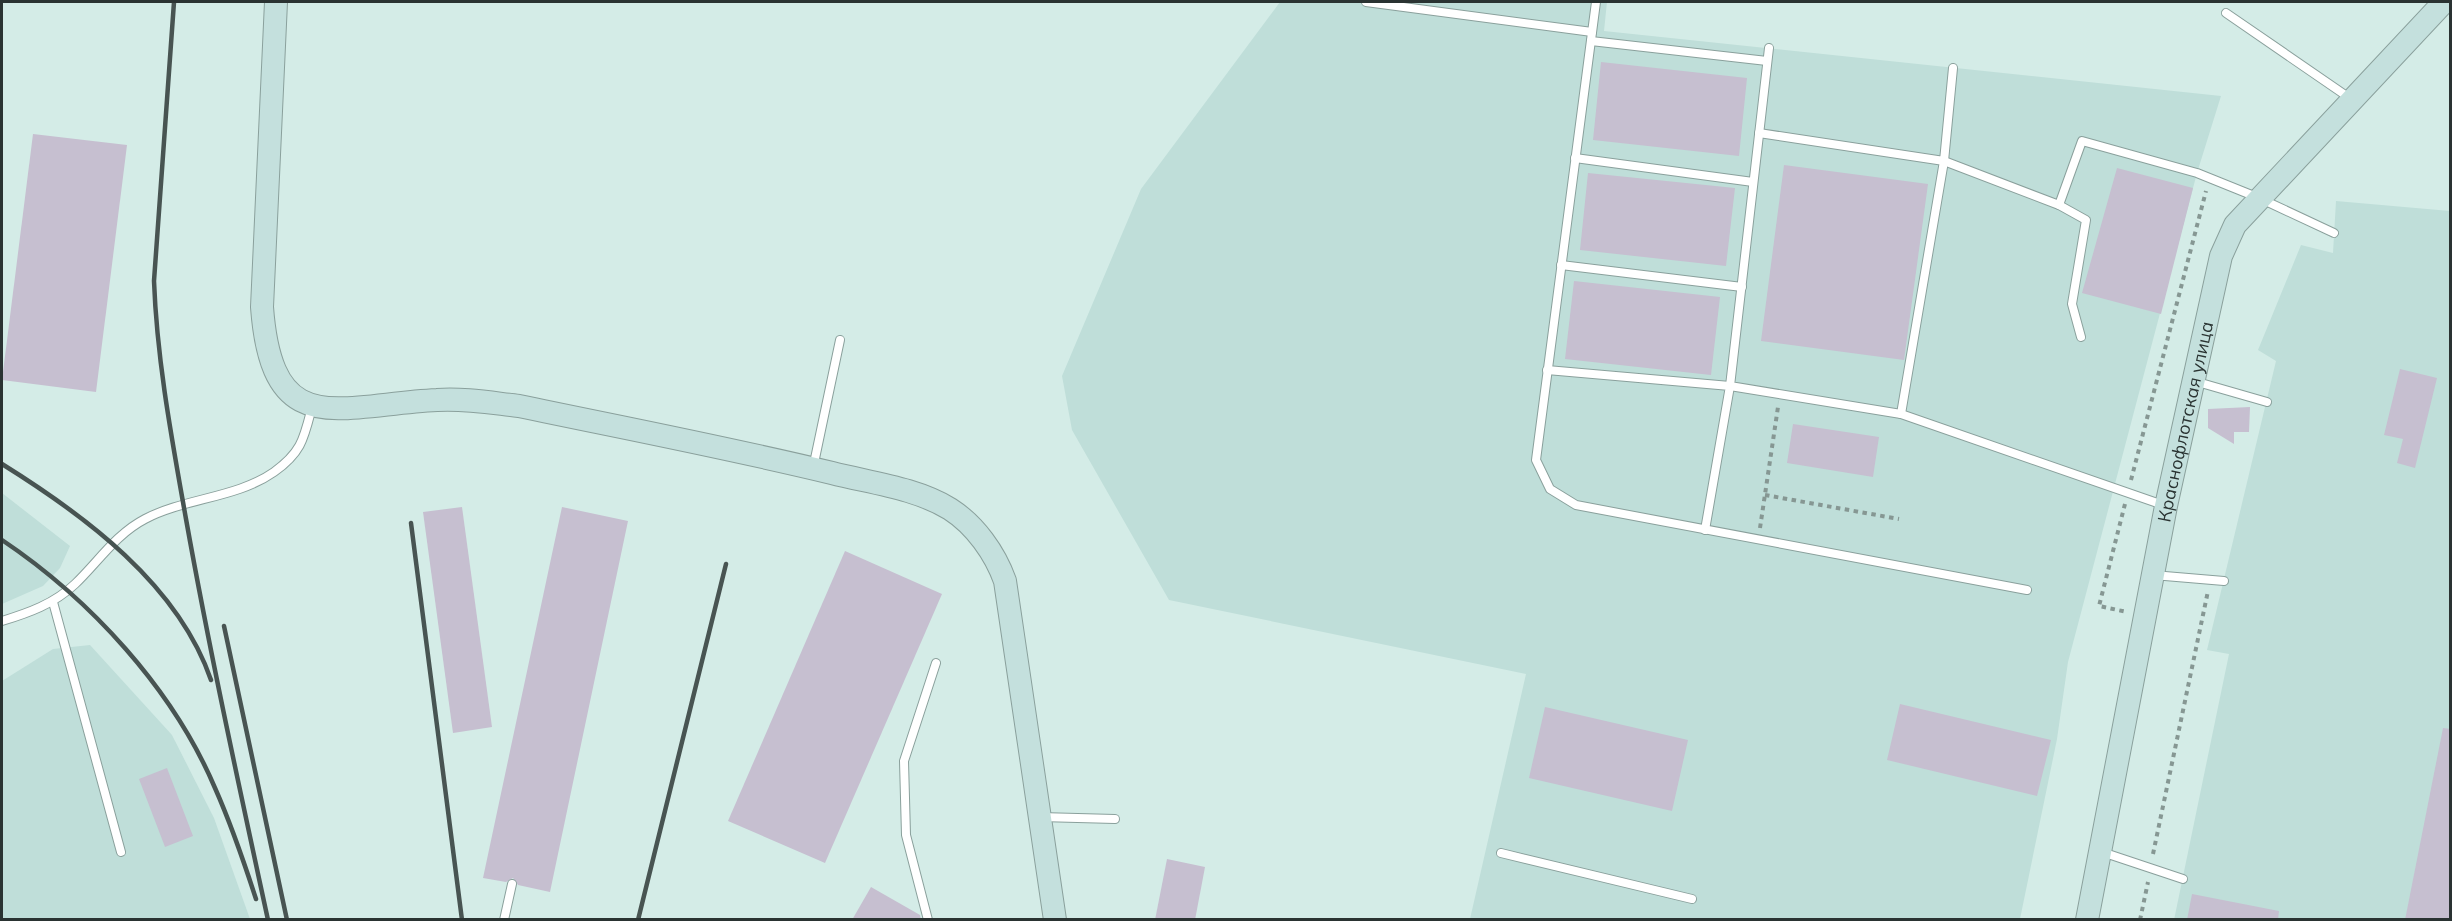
<svg xmlns="http://www.w3.org/2000/svg" width="2452" height="921" font-family="Mulish,sans-serif">
<style>
.built{fill:#bfded9}
.building{fill:#c6bfd0}
.lines{fill:none;stroke-linecap:round;stroke-linejoin:round}
.lane-casing{stroke:#8aa09c;stroke-width:10}
.secondary-casing{stroke:#8aa09c;stroke-width:24}
.path{stroke:#869793;stroke-width:4;stroke-dasharray:4.5 4.5;stroke-linecap:butt}
.lane{stroke:#fff;stroke-width:8}
.secondary{stroke:#c4e0dd;stroke-width:22}
.rail{stroke:#485452;stroke-width:4.5}
.labels{text-anchor:middle;dominant-baseline:central;stroke-width:5;stroke-linejoin:round;paint-order:stroke}
.street-label{font-size:18px;fill:#2a3332;stroke:#e1f9f4}
</style>
<rect width="100%" height="100%" fill="#d4ece7"/>
<!-- built -->
<g class="built">
<path d="M1280 2H1607L1604 31 2221 96 2197 173 2068 662 2057 739 2020 919H1470L1526 674 1169 600 1072 430 1062 376 1141 189Z"/>
<path d="M2336 201 2450 211V919L2174 920 2229 654 2207 650 2276 361 2258 350 2301 245 2333 253Z"/>
<path d="M2 493 70 546 60 568 43 586 2 604Z"/>
<path d="M90 645 172 735 214 818 250 919 2 920V681L53 649Z"/>
</g>
<!-- building -->
<g class="building">
<path d="M1601 62 1747 78 1739 156 1593 140Z"/>
<path d="M33 134 127 145 96 392 2 380Z"/>
<path d="M1784 165 1928 184 1904 360 1761 341Z"/>
<path d="M2117 168 2193 188 2161 314 2082 293Z"/>
<path d="M1588 173 1735 188 1726 266 1580 250Z"/>
<path d="M1574 281 1720 297 1711 375 1565 359Z"/>
<path d="M2400 369 2437 378 2415 468 2397 463 2403 439 2384 435Z"/>
<path d="M2250 407 2249 432H2234V444L2208 428V409Z"/>
<path d="M1793 424 1879 437 1873 477 1787 463Z"/>
<path d="M462 507 492 727 453 733 423 512Z"/>
<path d="M562 507 628 521 550 892 518 885 513 878 506 882 483 878Z"/>
<path d="M845 551 942 594 825 863 728 821Z"/>
<path d="M1900 704 2051 740 2037 796 1887 760Z"/>
<path d="M1545 707 1688 740 1672 811 1529 778Z"/>
<path d="M2443 728 2451 729V920H2405Z"/>
<path d="M167 768 193 836 165 847 139 779Z"/>
<path d="M1167 859 1205 867 1195 920H1155Z"/>
<path d="M871 887 920 915 921 920H852Z"/>
<path d="M2192 894 2279 911 2278 920H2187Z"/>
</g>
<g class="lines">
<!-- lane casing -->
<g class="lane-casing">
<g id="lane">
<path d="M1366 2 1592 32"/>
<path d="M1596 2 1536 460 1550 489 1576 505 2027 590"/>
<path d="M2226 13 2351 99"/>
<path d="M1591 41 1767 61"/>
<path d="M1769 48 1730 386 1901 414 2166 506"/>
<path d="M1759 133 1944 161 1953 68"/>
<path d="M1575 158 1753 182"/>
<path d="M1561 265 1742 287"/>
<path d="M2081 337 2072 304 2086 220 2059 205 2082 141 2197 173 2259 198 2334 233"/>
<path d="M1547 370 1730 386 1705 530"/>
<path d="M2194 381 2267 402"/>
<path d="M1901 414 1944 161 2059 205"/>
<path d="M813 468 840 340"/>
<path d="M2153 575 2224 581"/>
<path d="M53 602 121 852"/>
<path d="M2 621C28 613 54 604 75 584 98 562 116 534 145 519 185 498 237 498 274 472 302 452 304 438 312 407"/>
<path d="M1040 817 1115 819"/>
<path d="M2102 852 2183 879"/>
<path d="M1501 853 1692 899"/>
<path d="M504 920 512 884"/>
<path d="M928 920 906 835 904 761 936 663"/>
</g>
</g>
<!-- secondary casing -->
<g class="secondary-casing">
<g id="secondary">
<path d="M276 2 262 307C272 442 337 405 437 400 464 398 492 403 519 406 624 428 729 448 832 473 871 483 916 488 950 509 975 525 995 553 1005 581L1055 920"/>
<path id="s1" d="M2087 920 2166 506 2221 256 2235 225 2444 2"/>
</g>
</g>
<!-- path -->
<g class="path">
<path d="M2131 480 2206 191"/>
<path d="M1765 495 1899 519"/>
<path d="M2125 504 2099 606 2127 612"/>
<path d="M1760 528 1778 407"/>
<path d="M2153 854 2208 591"/>
<path d="M2140 920 2148 882"/>
</g>
<!-- lane -->
<use href="#lane" class="lane"/>
<!-- secondary -->
<use href="#secondary" class="secondary"/>
<!-- rail -->
<g class="rail">
<path d="M174 2 154 281C157 361 172 440 186 519 210 653 239 786 268 920"/>
<path d="M2 464C84 515 178 584 211 680"/>
<path d="M411 523 462 920"/>
<path d="M2 540C90 599 173 689 215 788 231 824 244 862 256 899"/>
<path d="M224 626 287 920"/>
<path d="M638 920 726 564"/>
</g>
</g>
<g class="labels">
<!-- street labels -->
<g class="street-label">
<text stroke="none"><textPath href="#s1" startOffset="508">Краснофлотская улица</textPath></text>
</g>
</g>
<!-- border -->
<rect width="2452" height="921" fill="none" stroke="#2a3332" stroke-width="6"/>
</svg>
